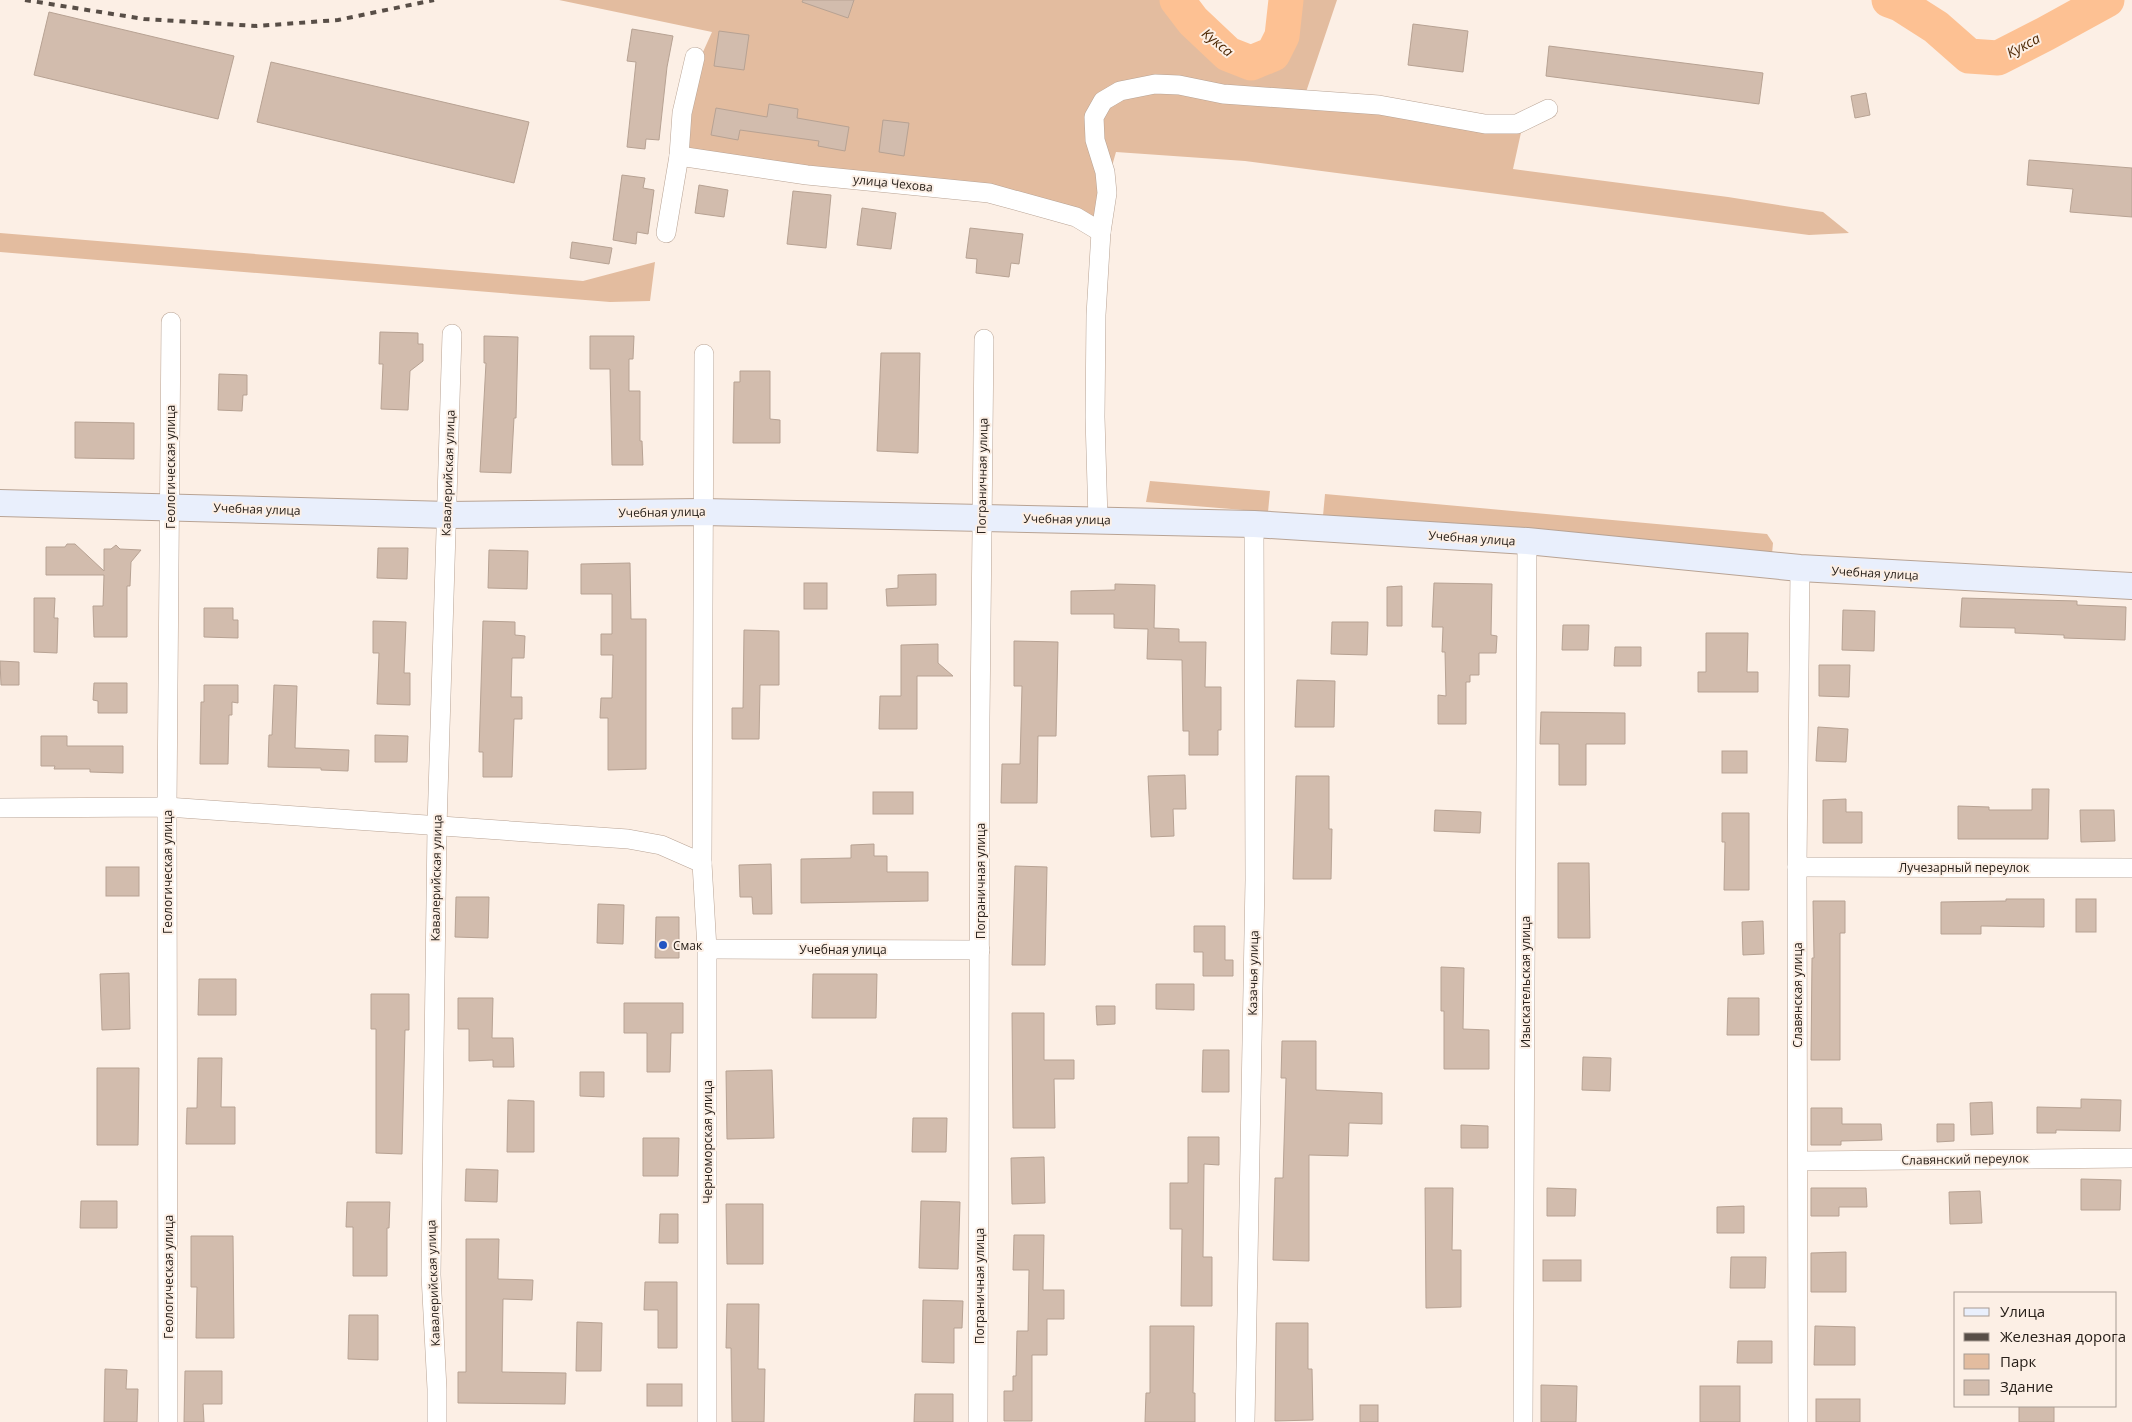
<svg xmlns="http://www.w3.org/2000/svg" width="2132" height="1422" font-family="'Open Sans',sans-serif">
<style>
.green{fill:#e3bc9f}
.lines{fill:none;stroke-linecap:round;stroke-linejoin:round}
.river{stroke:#fdc193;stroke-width:35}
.building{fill:#d2bcad;stroke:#b7a293}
.street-casing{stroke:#b8a394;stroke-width:20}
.secondary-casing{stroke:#b8a394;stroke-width:28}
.street{stroke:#fff;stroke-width:19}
.secondary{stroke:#e9effc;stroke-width:26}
.rail{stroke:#584e47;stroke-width:4;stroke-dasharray:6 6;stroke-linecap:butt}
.poi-dot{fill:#2354c2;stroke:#fcefe5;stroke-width:2}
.labels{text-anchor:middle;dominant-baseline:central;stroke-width:4;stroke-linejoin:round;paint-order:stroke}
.street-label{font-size:12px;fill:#28201a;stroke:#fcefe5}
.poi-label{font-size:12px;fill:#28201a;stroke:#fcefe5;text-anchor:start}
.water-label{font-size:14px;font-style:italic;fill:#4d2703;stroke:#fcefe5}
</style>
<rect width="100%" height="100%" fill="#fcefe5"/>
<!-- green -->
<g class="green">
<path d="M559 0H1167L1191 29 1225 58 1250 69 1277 60 1289 36 1291 6 1295 0H1337L1305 95 1226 89 1096 97 1100 195 1095 220 686 150 698 63 712 32Z"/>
<path d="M1157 90 1380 111 1522 128 1513 169 1728 197 1823 212 1849 233 1809 235 1245 161 1116 152 1112 166 1103 147V116L1109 103Z"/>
<path d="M0 233 583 281 655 262 650 301 610 302 0 252Z"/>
<path d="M1150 481 1270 491 1268 512 1146 502Z"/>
<path d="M1325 494 1767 534 1773 543 1772 554 1323 516Z"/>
</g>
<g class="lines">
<!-- river -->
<g class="river">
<path d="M1177 0 1193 21 1228 54 1251 63 1273 54 1282 36 1286 0"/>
<path d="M1889 0 1900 4 1936 27 1969 56 1998 58 2045 34 2107 0"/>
</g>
</g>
<!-- building -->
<g class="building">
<path d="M803 0H854L848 18 802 2Z"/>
<path d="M49 12 234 56 218 119 34 75Z"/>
<path d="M1413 24 1468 31 1463 72 1408 65Z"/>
<path d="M632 29 673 36 667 67 659 140 646 139 645 149 627 147 636 62 627 61Z"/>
<path d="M719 31 749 35 744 70 714 66Z"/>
<path d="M1549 46 1763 73 1759 104 1546 76Z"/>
<path d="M271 62 529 122 514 183 257 122Z"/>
<path d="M1866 93 1870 115 1855 118 1851 96Z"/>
<path d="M769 104 798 109 797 118 849 127 845 151 818 146 819 141 740 130 738 140 711 135 716 108 767 117Z"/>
<path d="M883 120 909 123 904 156 879 152Z"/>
<path d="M2029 160 2132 168V217L2070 212 2073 189 2027 185Z"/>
<path d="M622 175 645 178 643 188 654 190 648 234 637 232 636 244 613 240Z"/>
<path d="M699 185 728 190 724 217 695 213Z"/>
<path d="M793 191 831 195 826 248 787 244Z"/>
<path d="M862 208 896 213 891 249 857 245Z"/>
<path d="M970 228 1023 234 1019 264 1011 263 1009 277 976 273 977 259 966 258Z"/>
<path d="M572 242 612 248 609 264 570 258Z"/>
<path d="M380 332 418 333V344H423V361L410 371 408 410 381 409 383 364H379Z"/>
<path d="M484 336 518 337 516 418H514L511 473 480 472 486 363H484Z"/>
<path d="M590 336H634L633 359H629V391H640V441H642L643 465H612L610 369H590Z"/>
<path d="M881 353H920L918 453 877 451Z"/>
<path d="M740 371H770V419L780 420V443H733L734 382H740Z"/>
<path d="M219 374 247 375V395H243L242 411 218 410Z"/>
<path d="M75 422 134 423V459L75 458Z"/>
<path d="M67 544H75L104 571V549H111L116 545 120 549 141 550 131 562 130 586H127V637H94L93 606H103L104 575H46V547H65Z"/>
<path d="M378 548H408L407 579 377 578Z"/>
<path d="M489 550 528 551 527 589 488 588Z"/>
<path d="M630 563 631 619H646V769L608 770V718H600L601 698H612L613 655H601V634H612V594H581V564Z"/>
<path d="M936 574V605L887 606 886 589 898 588V575Z"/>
<rect x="804" y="583" width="23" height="26"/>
<path d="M1434 583 1492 584 1491 635 1497 636 1496 653H1479V675H1470V682H1466V724H1438V695L1446 696 1445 652H1442L1443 627H1432Z"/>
<path d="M1115 584 1155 585 1154 628 1179 629V642H1206L1205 687H1221V730H1218V755H1189V731H1183L1182 660 1147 659 1148 629 1114 628V614H1071V591L1115 590Z"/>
<path d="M1402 586V626H1387V587Z"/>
<path d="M34 598H55L54 618H58L57 653 34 652Z"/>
<path d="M1962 598 2077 601V605L2126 607 2125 640 2064 638V635L2015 633V628L1960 627Z"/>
<path d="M204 608H233V620H238V638L204 637Z"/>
<path d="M1843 610 1875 611 1874 651 1842 650Z"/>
<path d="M373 621 406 622 404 673H410V705L377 704 379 653H373Z"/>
<path d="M483 621 515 622V635L525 636 524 658H512L511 697H522V719H514L512 777H483V752H479Z"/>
<path d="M1332 622H1368L1367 655 1331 654Z"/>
<path d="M1563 625H1589L1588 650H1562Z"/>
<path d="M744 630 779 631V685H760L759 739H732V708H743Z"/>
<path d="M1706 633H1748L1747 672H1758V692H1698V672H1706Z"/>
<path d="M1014 641 1058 642 1056 736H1038L1037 803H1001L1002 764H1020L1022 686H1014Z"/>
<path d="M938 644V663L953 676H917V729H879L880 696H901V645Z"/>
<path d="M1615 647H1641V666H1614Z"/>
<path d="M0 661 19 662V685H1Z"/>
<path d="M1819 665H1850L1849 697 1819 696Z"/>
<path d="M1297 680 1335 681 1334 727H1295Z"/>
<path d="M94 683H127V713H98V701L93 700Z"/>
<path d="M204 685H238V703L232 702V715H229L228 764H200L201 702H204Z"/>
<path d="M274 685 297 686 295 748 349 750 348 771 321 770V768L268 767 269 735H272Z"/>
<path d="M1541 712 1625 713V744H1586V785H1559V744H1540Z"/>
<path d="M1818 727 1848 729 1846 762 1816 761Z"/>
<path d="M375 735 408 736 407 762H375Z"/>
<path d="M41 736H67V746H123V773L90 772V769H54L55 766H41Z"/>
<rect x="1722" y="751" width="25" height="22"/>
<path d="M1185 775 1186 809H1173L1174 836 1151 837 1148 776Z"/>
<path d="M1296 776H1329V829H1332L1331 879H1293Z"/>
<path d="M2032 789H2049L2048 839H1958V806L1989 807V810H2032Z"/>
<rect x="873" y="792" width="40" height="22"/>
<path d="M1846 799V812H1862V843H1823V800Z"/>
<path d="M1435 810 1481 812 1480 833 1434 831Z"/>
<path d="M2080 810H2114L2115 841 2081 842Z"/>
<path d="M1722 813H1749V890H1724L1725 842H1722Z"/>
<path d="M874 844V856H887V872H928V901L801 903V859L851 858V845Z"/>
<path d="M1558 863H1589L1590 938H1558Z"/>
<path d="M771 864 772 914H753L752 897H740L739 865Z"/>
<path d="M1015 866 1047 867 1045 965H1012Z"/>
<rect x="106" y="867" width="33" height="29"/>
<path d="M456 897H489L488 938 455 937Z"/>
<path d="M2006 899H2044V927L1981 926V934H1941V902L2006 901Z"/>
<rect x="2076" y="899" width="20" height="33"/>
<path d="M1813 901H1845V933H1840V1060H1811L1812 958H1814Z"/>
<path d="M598 904 624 905 623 944 597 943Z"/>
<path d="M656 917H679V958H655Z"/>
<path d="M1763 921 1764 954 1743 955 1742 922Z"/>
<path d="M1194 926H1225V960H1233V976H1203V952H1194Z"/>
<path d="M1441 967 1464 968 1463 1029 1489 1030V1069H1444V1011H1441Z"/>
<path d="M129 973 130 1029 102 1030 100 974Z"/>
<path d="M813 974H877L876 1018H812Z"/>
<path d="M199 979H236V1015H198Z"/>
<path d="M1156 984H1194V1010L1156 1009Z"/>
<path d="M371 994H409V1030H405L402 1154 376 1153V1029H371Z"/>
<path d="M458 998H493L492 1038H513L514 1067H493V1060L469 1061V1029H458Z"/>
<path d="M1728 998H1759V1035H1727Z"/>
<path d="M624 1003H683V1033H671L670 1072H647V1033H624Z"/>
<path d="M1096 1006H1115V1024L1097 1025Z"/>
<path d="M1012 1013H1044V1060H1074V1079H1054L1055 1128H1013Z"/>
<path d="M1282 1041H1316V1090L1382 1093V1124L1349 1123 1348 1156 1309 1155V1261L1273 1260 1275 1178H1283L1286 1078H1281Z"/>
<path d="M1203 1050H1229V1092H1202Z"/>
<path d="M1583 1057 1611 1058 1610 1091 1582 1090Z"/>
<path d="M198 1058H222L221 1107H235V1144H186L187 1108H197Z"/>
<path d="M97 1068H139L138 1145H97Z"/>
<path d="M772 1070 774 1138 727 1139 726 1071Z"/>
<path d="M580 1072H604V1097L580 1096Z"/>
<path d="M2081 1099 2121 1100 2120 1131 2056 1130V1133H2037V1107L2081 1108Z"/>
<path d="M508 1100 534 1101V1152H507Z"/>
<path d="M1992 1102 1993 1134 1971 1135 1970 1103Z"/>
<path d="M1811 1108H1842V1124H1881L1882 1140 1841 1141V1145H1811Z"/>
<path d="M913 1118H947L946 1152H912Z"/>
<path d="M1937 1124H1954V1141L1937 1142Z"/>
<path d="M1461 1125 1488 1126V1148H1461Z"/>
<path d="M1188 1137H1219V1165L1204 1164 1203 1257H1212V1306H1181L1182 1229H1170V1183H1188Z"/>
<path d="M643 1138H679L678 1176H643Z"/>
<path d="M1044 1157 1045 1203 1012 1204 1011 1158Z"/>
<path d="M466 1169 498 1170 497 1202 465 1201Z"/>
<path d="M2081 1179 2121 1180 2120 1210H2081Z"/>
<path d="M1425 1188H1453L1452 1250H1461V1307L1426 1308Z"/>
<path d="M1547 1188 1576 1189 1575 1216H1547Z"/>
<path d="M1811 1188H1866L1867 1207H1839V1216H1811Z"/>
<path d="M1980 1191 1982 1223 1950 1224 1949 1192Z"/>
<path d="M81 1201H117V1228H80Z"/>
<path d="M921 1201 960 1202 958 1269 919 1268Z"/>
<path d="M347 1202H390L389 1228H387V1276H353V1227H346Z"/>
<path d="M726 1204H763V1264H727Z"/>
<path d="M1744 1206V1233H1717V1207Z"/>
<path d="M660 1214H678V1243H659Z"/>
<path d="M1014 1235H1044L1043 1290H1064V1319H1047V1355H1032V1421H1004V1391H1013V1376H1016L1017 1331H1028L1029 1270H1013Z"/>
<path d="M191 1236H233L234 1338H196L197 1287H191Z"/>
<path d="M466 1239H499L498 1279 533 1280 532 1300 503 1299 502 1372 566 1373 565 1404 458 1403V1372H466Z"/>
<path d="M1846 1252V1292H1811V1253Z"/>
<path d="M1731 1257H1766L1765 1288H1730Z"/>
<rect x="1543" y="1260" width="38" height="21"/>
<path d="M645 1282H677V1348H658V1310H644Z"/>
<path d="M923 1300 963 1301 962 1328H954V1363L922 1362Z"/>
<path d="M727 1304H759L758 1369H765L764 1422H732L731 1348H726Z"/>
<path d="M349 1315H378V1360L348 1359Z"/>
<path d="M577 1322 602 1323 601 1371H576Z"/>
<path d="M1276 1323H1308V1369H1312L1313 1420 1275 1421Z"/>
<path d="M1150 1326H1194L1193 1393H1195V1422H1145L1146 1393H1150Z"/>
<path d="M1815 1326 1855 1327V1365H1814Z"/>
<path d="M1738 1341H1772V1363H1737Z"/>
<path d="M105 1369 127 1370 126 1389H138L137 1422H104Z"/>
<path d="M185 1371H222V1404H203L204 1422H184Z"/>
<rect x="647" y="1384" width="35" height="22"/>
<path d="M1541 1385 1577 1386 1576 1422H1541Z"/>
<rect x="1700" y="1386" width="40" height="36"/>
<path d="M915 1394H953V1422H914Z"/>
<rect x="1816" y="1399" width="44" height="23"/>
<rect x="1360" y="1405" width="18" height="17"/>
<rect x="2019" y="1406" width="35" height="16"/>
</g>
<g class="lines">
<!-- street casing -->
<g class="street-casing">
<g id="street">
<path d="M679 156 807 175 989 193 1076 217 1101 232"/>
<path d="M666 233 679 156 682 113 695 57"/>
<path d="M704 354 702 863 707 949V1422"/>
<path d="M1098 520 1095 417 1096 315 1101 232 1107 193 1105 172 1095 140 1094 117 1103 101 1120 91 1155 84 1179 85 1223 94 1379 105 1485 124H1517L1548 109"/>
<path d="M0 808 167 807 628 839 661 845 702 863"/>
<path d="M1797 867 2132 868"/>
<path d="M707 949 980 950"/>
<path d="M1798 1161 2132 1158"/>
<path d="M168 1422 167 807 171 322"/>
<path d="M437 1422V1389L431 1275 437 827 452 334"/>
<path d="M978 1422 980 719 984 339"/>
<path d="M1245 1422 1255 880 1254 524"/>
<path d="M1523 1422 1527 541"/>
<path d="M1798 1422 1797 867 1800 568"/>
</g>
</g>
<!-- secondary casing -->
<g class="secondary-casing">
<path id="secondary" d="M0 503 449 515 702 512 1254 524 1527 541 1800 568 2132 586"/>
</g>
<!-- street -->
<use href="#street" class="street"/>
<!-- secondary -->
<use href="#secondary" class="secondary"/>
<!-- rail -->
<path class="rail" d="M25 0 144 19 257 26 338 20 434 0"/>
</g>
<!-- markers -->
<circle class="poi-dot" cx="663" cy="945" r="5"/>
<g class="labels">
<!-- street labels -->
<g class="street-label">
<text transform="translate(893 183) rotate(6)">улица Чехова</text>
<text transform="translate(170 467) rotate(-90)">Геологическая улица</text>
<text transform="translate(448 473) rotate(-88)">Кавалерийская улица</text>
<text transform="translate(982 476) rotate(-89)">Пограничная улица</text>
<text transform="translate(257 509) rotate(2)">Учебная улица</text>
<text transform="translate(662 512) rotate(-1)">Учебная улица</text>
<text transform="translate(1067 519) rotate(1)">Учебная улица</text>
<text transform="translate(1472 538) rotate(4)">Учебная улица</text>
<text transform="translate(1875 573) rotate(3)">Учебная улица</text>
<text x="1964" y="867">Лучезарный переулок</text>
<text transform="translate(167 872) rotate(-90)">Геологическая улица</text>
<text transform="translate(436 878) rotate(-89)">Кавалерийская улица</text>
<text transform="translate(980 881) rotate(-90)">Пограничная улица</text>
<text x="843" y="949">Учебная улица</text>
<text transform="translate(1253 973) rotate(-89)">Казачья улица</text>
<text transform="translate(1525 982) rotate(-90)">Изыскательская улица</text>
<text transform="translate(1797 995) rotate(-90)">Славянская улица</text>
<text transform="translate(707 1142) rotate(-90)">Черноморская улица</text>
<text transform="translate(1965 1159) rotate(-1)">Славянский переулок</text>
<text transform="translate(168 1277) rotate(-90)">Геологическая улица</text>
<text transform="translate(433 1283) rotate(-92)">Кавалерийская улица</text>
<text transform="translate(979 1286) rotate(-90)">Пограничная улица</text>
</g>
<!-- poi labels -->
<g class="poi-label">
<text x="673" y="945">Смак</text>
</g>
<!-- water labels -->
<g class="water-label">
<text transform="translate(1218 42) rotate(39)">Кукса</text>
<text transform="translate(2023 45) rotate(-28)">Кукса</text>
</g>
</g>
<!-- legend -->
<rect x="1954" y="1292" width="162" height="115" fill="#fcefe5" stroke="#a79c94"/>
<rect x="1964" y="1308" width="25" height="8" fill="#e9effc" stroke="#a79c94"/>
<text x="2000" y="1317" font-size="15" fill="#28201a">Улица</text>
<rect x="1964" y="1333" width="25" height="8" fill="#584e47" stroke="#a79c94"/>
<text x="2000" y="1342" font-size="15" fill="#28201a">Железная дорога</text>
<rect x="1964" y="1354" width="25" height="15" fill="#e3bc9f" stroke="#a79c94"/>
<text x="2000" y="1367" font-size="15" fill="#28201a">Парк</text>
<rect x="1964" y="1380" width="25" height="15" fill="#d2bcad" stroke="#a79c94"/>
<text x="2000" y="1392" font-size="15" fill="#28201a">Здание</text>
</svg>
